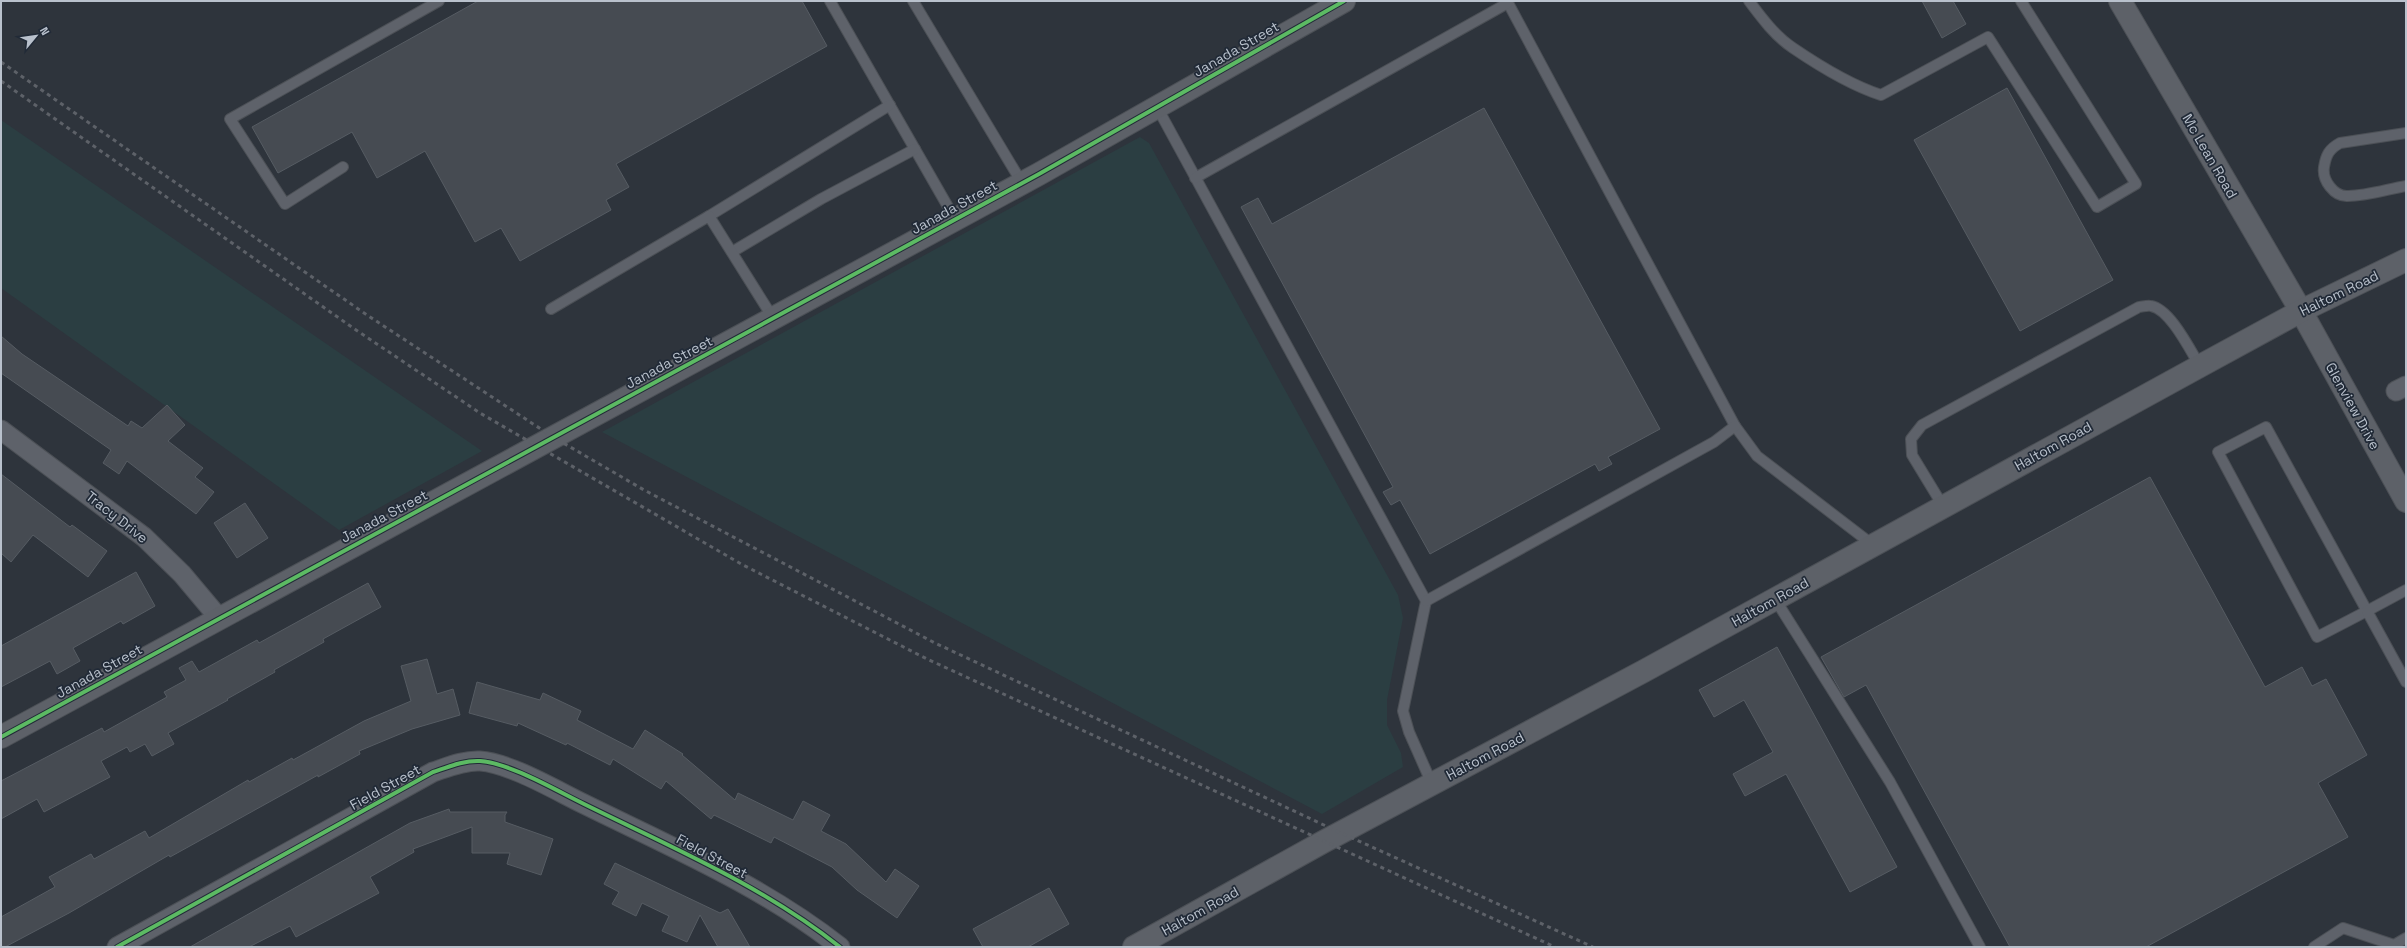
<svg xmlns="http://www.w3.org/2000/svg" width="2407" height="948" font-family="'Space Grotesk',sans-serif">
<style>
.green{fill:#2b3e42}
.building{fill:#464b52;stroke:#565c63}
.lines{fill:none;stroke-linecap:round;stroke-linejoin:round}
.lane-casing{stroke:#4c5056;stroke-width:12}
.street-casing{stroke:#4c5056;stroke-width:21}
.secondary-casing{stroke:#4c5056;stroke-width:24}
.lane{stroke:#5e626a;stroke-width:10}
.street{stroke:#5e626a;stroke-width:19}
.secondary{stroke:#5d6168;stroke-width:22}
.rail{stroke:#5d6168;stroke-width:3;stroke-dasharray:4 4;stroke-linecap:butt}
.cycleway-casing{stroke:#212a37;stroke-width:6}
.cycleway{stroke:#5cba63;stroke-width:4}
.labels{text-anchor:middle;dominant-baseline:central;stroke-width:3.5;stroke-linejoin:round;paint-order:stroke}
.street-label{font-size:14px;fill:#b9c1cc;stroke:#212a37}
</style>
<rect width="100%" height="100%" fill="#2e343c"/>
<!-- green -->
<g class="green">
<path d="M1 120 482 451 339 530 1 288Z"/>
<path d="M1140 137 1149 143 1398 595 1403 618 1387 700V725L1401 753 1403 767 1322 814 602 432Z"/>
</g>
<!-- building -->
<g class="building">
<path d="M478 1H802L827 46 616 164 629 187 606 200 611 210 520 261 501 228 475 242 425 151 377 178 352 132 278 173 252 127Z"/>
<path d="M1922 1H1953L1966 24 1942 38Z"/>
<path d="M2007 88 2113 280 2020 331 1914 140Z"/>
<path d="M1484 108 1660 429 1608 457 1612 464 1599 471 1595 464 1430 554 1400 500 1391 505 1383 492 1393 487 1241 207 1258 198 1272 224Z"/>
<path d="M1 336 22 354 128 426 131 421 142 428 167 405 185 425 168 441 203 468 195 477 214 492 196 514 127 461 119 474 103 463 111 450 1 373Z"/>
<path d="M1 474 70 527 72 525 107 551 88 577 33 535 11 562 1 553Z"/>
<path d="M2150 477 2265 687 2302 667 2312 686 2326 679 2367 755 2318 783 2348 837 2146 947H2010L1866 685 1844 697 1821 657Z"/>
<path d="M245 503 268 538 237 558 214 523Z"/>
<path d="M136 572 155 606 123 624 121 621 73 648 80 661 57 674 50 661 1 687V646Z"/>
<path d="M368 583 381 607 323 639 324 642 274 670 275 672 227 699 228 700 168 733 174 744 152 756 145 744 130 752 127 747 101 761 110 777 44 812 37 799 1 819V781L102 728 104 732 167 697 164 692 186 680 179 668 192 661 199 672 257 640 259 643Z"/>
<path d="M1777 647 1897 867 1850 892 1786 774 1745 796 1733 774 1773 752 1744 700 1714 717 1699 690Z"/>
<path d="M427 659 437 694 453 689 460 715 412 729 359 751 360 754 318 777V775L170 857 169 855 69 913 5 947H1V917L55 887 49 877 91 854 94 859 145 831 149 838 248 780 249 782 292 758 293 760 364 721 411 701 401 666Z"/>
<path d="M477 682 540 700 543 693 581 711 577 720 633 749 645 730 683 754 682 755 735 800 738 793 793 820 803 801 830 815 821 831 846 844 886 882 895 869 919 886 897 918 857 890 832 867 774 837 771 843 714 815 711 819 666 781 661 789 613 759 610 765 567 743 566 745 518 723 517 726 469 713Z"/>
<path d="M449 809 450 812H507L505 815V822L553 839 541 875 507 864 510 853H472V827L413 849 414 852 370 877 379 893 296 937 290 926 249 947H190L410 823Z"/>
<path d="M615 863 720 913 728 909 750 947H718L700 915 687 942 662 931 669 916 642 903 636 916 612 904 619 892 604 884Z"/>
<path d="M1049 888 1069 924 1028 947H983L973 929Z"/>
</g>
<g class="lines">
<!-- lane casing -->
<g class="lane-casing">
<g id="lane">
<path d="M830 1 955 219"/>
<path d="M913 1 1022 183"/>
<path d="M1507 1 1735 426 1757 456 1873 545"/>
<path d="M1749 1C1761 17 1775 36 1793 48 1818 65 1853 86 1881 95L1988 37 2097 207 2136 184 2021 1"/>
<path d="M1157 107 1426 601 1403 711 1409 732 1432 784"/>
<path d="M2406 133 2340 143C2329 149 2326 155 2324 167 2322 180 2334 197 2348 196 2367 196 2388 189 2406 186"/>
<path d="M343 167 285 204 230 119 439 1"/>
<path d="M1195 178 1508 3"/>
<path d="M709 216 890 105"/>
<path d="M732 252 821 199 915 149"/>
<path d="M551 309 709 216 773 318"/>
<path d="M2266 427 2367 611 2317 637 2218 452Z"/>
<path d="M1943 506 1912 455 1911 439 1922 425 2139 307C2142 307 2147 305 2151 306 2170 309 2190 350 2200 366"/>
<path d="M2406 590 2367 611 2406 682"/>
<path d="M1775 599 1890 782 1980 947"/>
<path d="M1426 601 1714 442 1735 426"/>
<path d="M2314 947 2343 928 2394 945 2406 938"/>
</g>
</g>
<!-- street casing -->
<g class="street-casing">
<g id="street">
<path d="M2396 391 2406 386"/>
<path d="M1 430 144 537 182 574 219 618"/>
<path d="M117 947 433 772C448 767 465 760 480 761 510 763 557 791 584 804 671 847 763 886 840 947"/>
</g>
</g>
<!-- secondary casing -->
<g class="secondary-casing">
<g id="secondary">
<path d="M2120 1 2301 311 2406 501"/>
<path d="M1 737 1039 174 1344 1"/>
<path d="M1134 947 1323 842 1644 671 2200 366 2301 311 2406 260"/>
</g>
</g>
<!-- lane -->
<use href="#lane" class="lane"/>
<!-- street -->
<use href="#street" class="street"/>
<!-- secondary -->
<use href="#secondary" class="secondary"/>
<!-- rail -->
<g class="rail">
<path d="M1 62 367 315 553 437 644 490 935 643 1341 833 1593 947"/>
<path d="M1 81 356 330 480 413 743 565 927 659 1555 947"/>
</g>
<!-- cycleway casing -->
<g class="cycleway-casing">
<g id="cycleway">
<path d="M1 737 1039 174 1344 1"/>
<path d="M117 947 433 772C448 767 465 760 480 761 510 763 557 791 584 804 671 847 763 886 840 947"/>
</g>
</g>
<!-- cycleway -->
<use href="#cycleway" class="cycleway"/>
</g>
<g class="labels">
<!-- street labels -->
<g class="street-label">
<text transform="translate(1236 49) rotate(-30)">Janada Street</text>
<text transform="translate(2210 156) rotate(60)">Mc Lean Road</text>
<text transform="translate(954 207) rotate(-29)">Janada Street</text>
<text transform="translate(2339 293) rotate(-26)">Haltom Road</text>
<text transform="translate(669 362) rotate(-28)">Janada Street</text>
<text transform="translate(2353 406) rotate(61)">Glenview Drive</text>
<text transform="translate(2053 446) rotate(-29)">Haltom Road</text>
<text transform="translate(384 516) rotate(-28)">Janada Street</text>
<text transform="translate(117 517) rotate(38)">Tracy Drive</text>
<text transform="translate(1770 602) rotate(-29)">Haltom Road</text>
<text transform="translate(99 671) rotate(-29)">Janada Street</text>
<text transform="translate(1485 756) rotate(-28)">Haltom Road</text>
<text transform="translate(385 787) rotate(-29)">Field Street</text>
<text transform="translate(712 856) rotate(28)">Field Street</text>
<text transform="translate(1200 911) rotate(-29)">Haltom Road</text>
</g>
</g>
<!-- border -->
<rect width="2407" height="948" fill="none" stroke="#b9c1cc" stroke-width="4"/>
<!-- north arrow -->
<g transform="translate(36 36) rotate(61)" stroke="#212a37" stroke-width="3" paint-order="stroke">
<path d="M0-3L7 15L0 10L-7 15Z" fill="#b9c1cc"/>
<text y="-6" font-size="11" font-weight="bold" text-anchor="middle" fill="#b9c1cc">N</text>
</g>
</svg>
